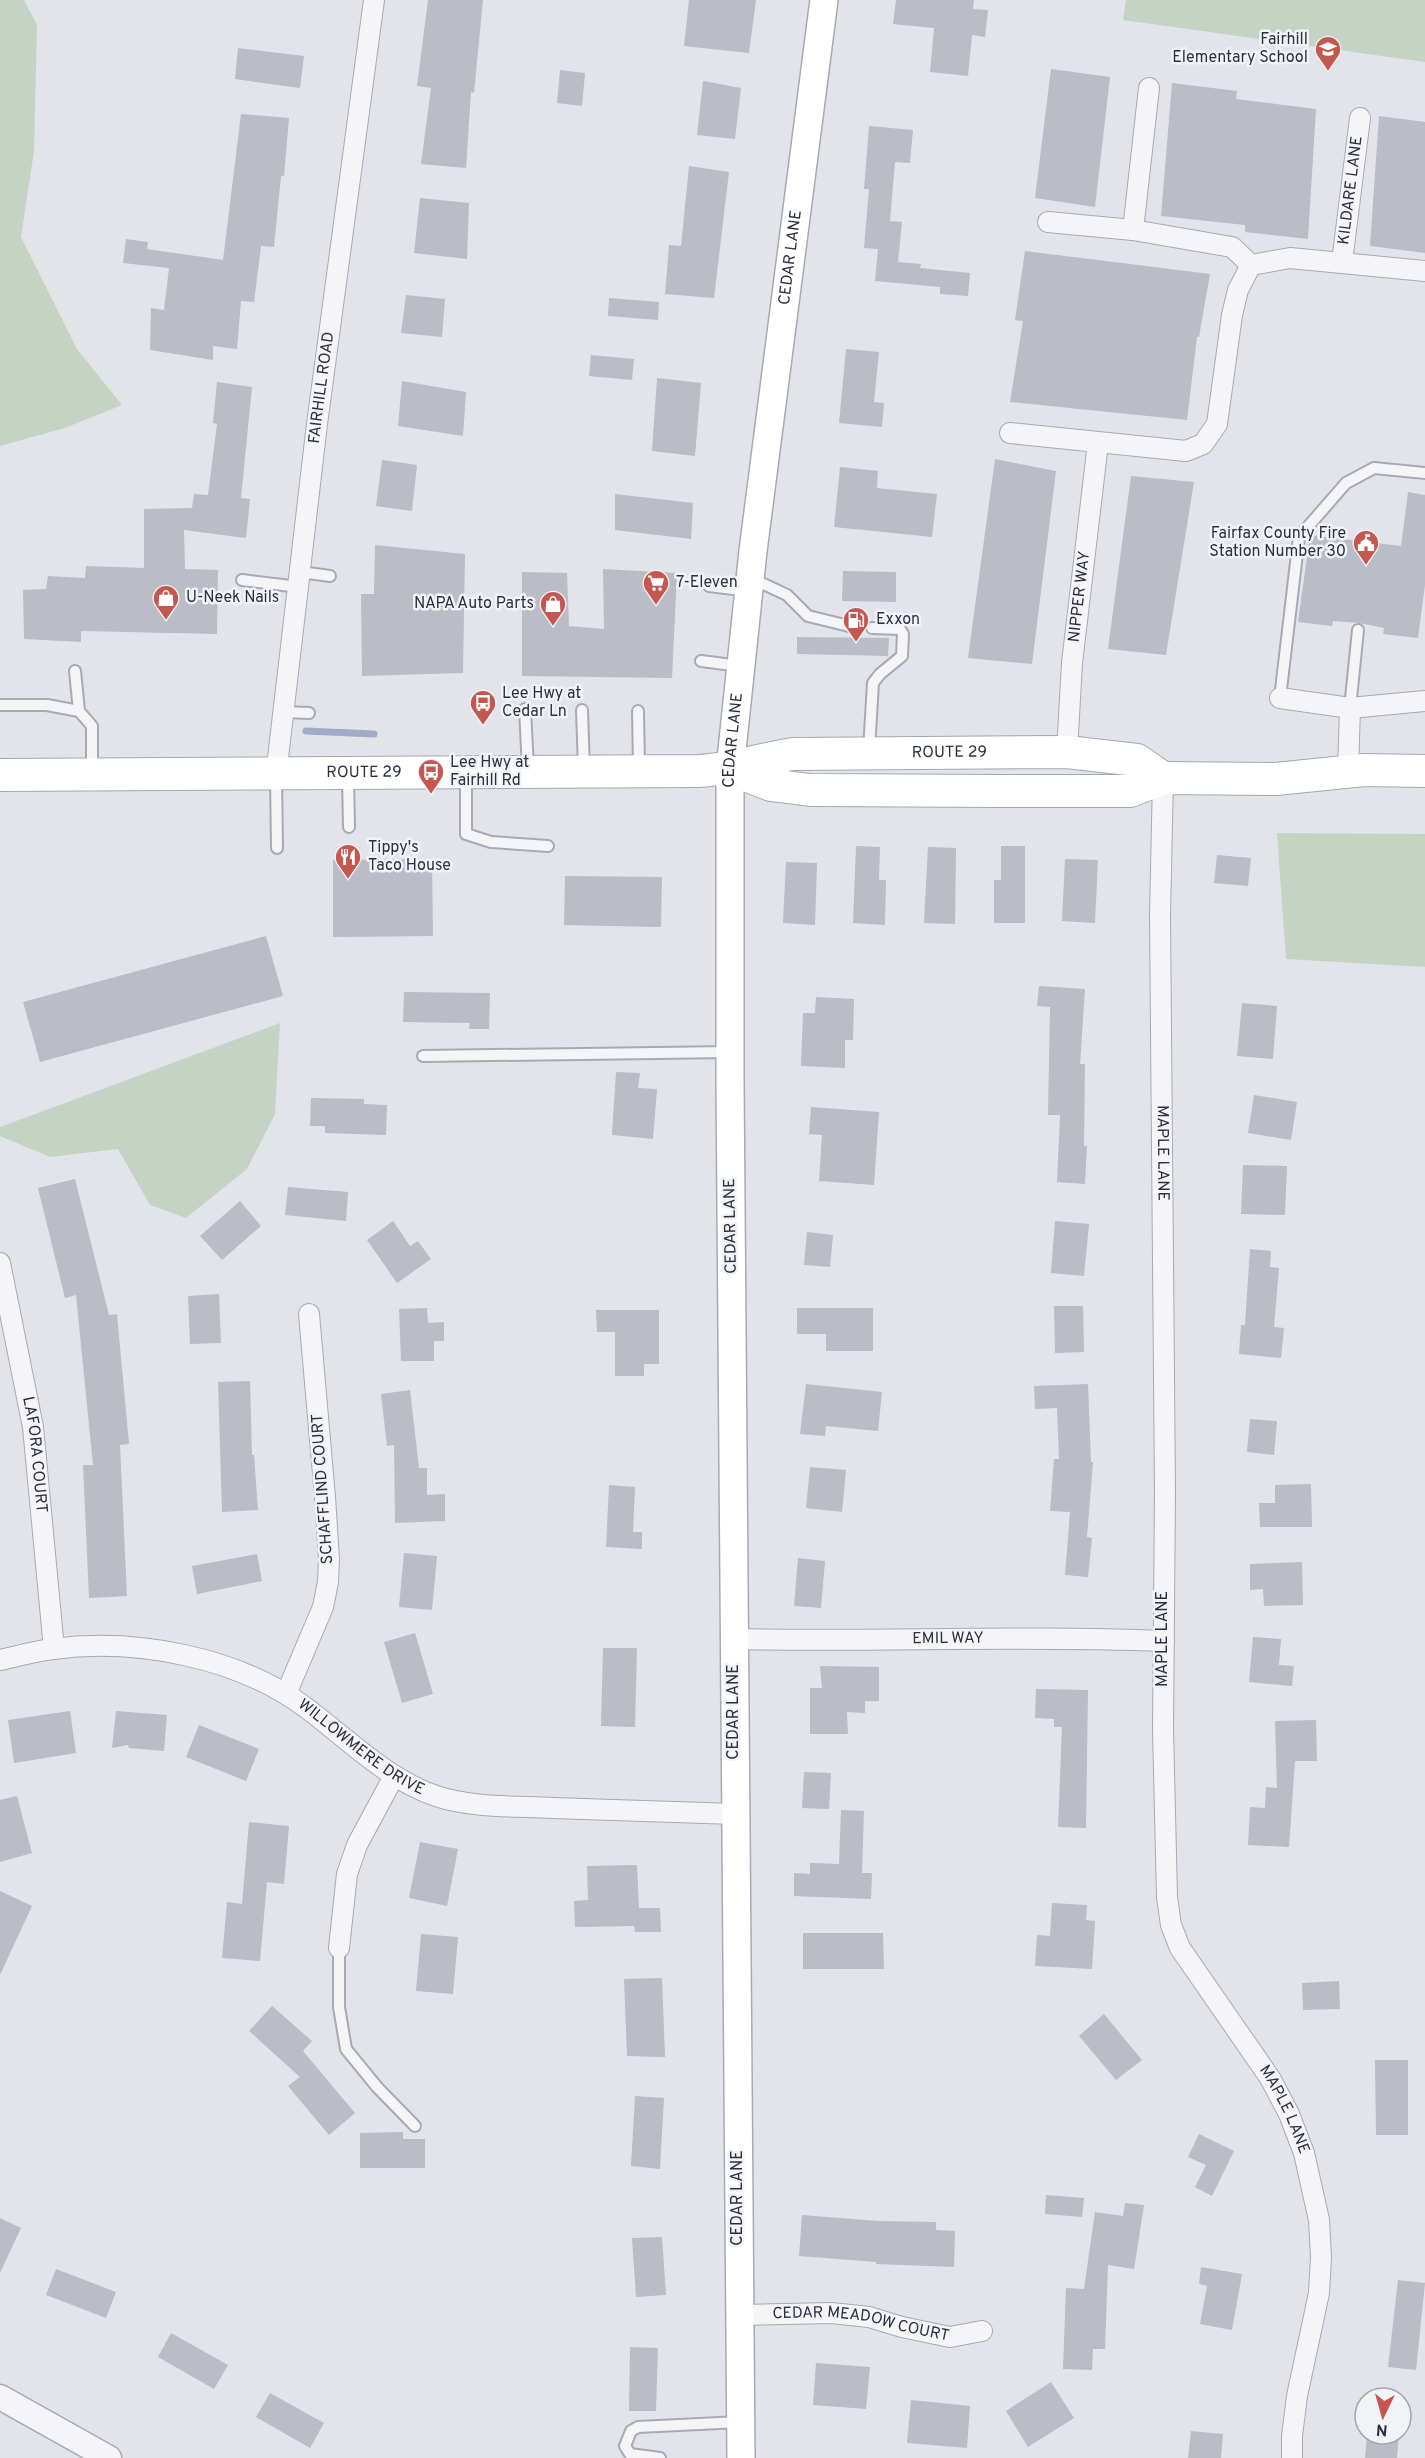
<svg xmlns="http://www.w3.org/2000/svg" width="1425" height="2458" font-family="Overpass,sans-serif">
<style>
.green{fill:#c5d3c4}
.lines{fill:none;stroke-linecap:round;stroke-linejoin:round}
.stream{stroke:#a0abc7;stroke-width:7}
.building{fill:#babcc6}
.service-casing{stroke:#a7aab4;stroke-width:14}
.minor-casing{stroke:#a7aab4;stroke-width:22}
.tertiary-casing{stroke:#a7aab4;stroke-width:27}
.secondary-casing{stroke:#a7aab4;stroke-width:30}
.primary-casing{stroke:#a2a6b4;stroke-width:34}
.service{stroke:#f5f5f8;stroke-width:10}
.minor{stroke:#f5f5f8;stroke-width:20}
.tertiary{stroke:#f5f5f8;stroke-width:24}
.secondary{stroke:#fff;stroke-width:27}
.primary{stroke:#fff;stroke-width:32}
.labels{text-anchor:middle;dominant-baseline:central;stroke-width:5;stroke-linejoin:round;paint-order:stroke}
.poi-label{font-size:16px;fill:#2b2f40;stroke:#f2f3f7;text-anchor:start}
.street-label{font-size:16px;fill:#2b2f40;stroke:#f2f3f7}
</style>
<rect width="100%" height="100%" fill="#e2e4ea"/>
<!-- green -->
<g class="green">
<path d="M0 0H24L37 25 34 151 21 237 77 349 122 405 65 428 0 446Z"/>
<path d="M1126 0H1425V62L1123 20Z"/>
<path d="M1277 833 1425 834V967L1286 959Z"/>
<path d="M280 1023 275 1114 247 1169 186 1218 150 1205 118 1149 50 1157 0 1136V1127Z"/>
</g>
<g class="lines">
<!-- stream -->
<path class="stream" d="M306 731 374 734"/>
</g>
<!-- building -->
<g class="building">
<path d="M428 0H483L474 93 471 92 466 168 421 164 431 88 417 86Z"/>
<path d="M689 0H756L749 53 684 46Z"/>
<path d="M896 0H974L973 9 988 10 985 37 972 35 968 76 930 72 934 28 893 24Z"/>
<path d="M238 48 304 56 300 88 235 79Z"/>
<path d="M1051 69 1110 77 1095 207 1035 198Z"/>
<path d="M560 70 585 73 582 106 557 103Z"/>
<path d="M703 81 741 88 735 139 697 135Z"/>
<path d="M1172 83 1237 91 1236 99 1316 109 1308 239 1245 232V225L1161 216Z"/>
<path d="M241 114 289 118 284 176H281L274 247 261 246 254 302 241 301 237 349 213 346V360L150 350 151 308 164 310 169 268 123 263 126 239 148 242 147 249 223 260Z"/>
<path d="M1379 116 1425 122V253L1370 246Z"/>
<path d="M869 126 913 130 910 163 895 162 890 221 902 222 898 262 921 264 920 268 970 273 968 296 940 294V287L875 281 878 249 864 248 869 189H864Z"/>
<path d="M689 166 729 172 714 298 665 294 669 245 681 246Z"/>
<path d="M420 198 469 203 467 259 414 253Z"/>
<path d="M1025 251 1210 274 1199 337H1197L1187 420 1010 402 1023 321 1015 320Z"/>
<path d="M406 295 445 299 442 337 401 333Z"/>
<path d="M609 298 659 302 658 320 608 316Z"/>
<path d="M846 349 879 352 874 402 884 403 882 427 839 423Z"/>
<path d="M591 355 634 359 632 380 589 376Z"/>
<path d="M657 378 701 383 695 456 652 451Z"/>
<path d="M402 381 466 392 463 436 398 426Z"/>
<path d="M217 382 252 387 241 498 250 499 246 538 184 530 185 569 218 570 217 634 81 631V642L24 639 23 590 46 589 48 576 85 578 86 566 144 568V509L192 508 194 494 208 495 217 424 213 423Z"/>
<path d="M995 459 1056 471 1032 664 968 658Z"/>
<path d="M382 460 417 465 412 511 376 506Z"/>
<path d="M840 467 878 471 877 488 937 494 932 537 834 527Z"/>
<path d="M1131 476 1194 482 1166 655 1108 649Z"/>
<path d="M1408 492 1425 495V585L1418 638 1383 634 1384 628 1359 623 1333 621 1332 626 1298 622 1310 535 1401 546Z"/>
<path d="M615 494 693 503 691 539 615 530Z"/>
<path d="M375 545 465 554 463 673 362 676 361 594H374Z"/>
<path d="M603 569 677 573 672 678 522 676V572L567 573 569 626 604 629Z"/>
<path d="M843 571 896 572V602L842 601Z"/>
<path d="M797 637 889 638 888 656 797 654Z"/>
<path d="M856 846 880 847 879 880H886L885 925 853 923Z"/>
<path d="M1001 846H1025V923H994V880H1001Z"/>
<path d="M928 847 956 848 955 924 924 923Z"/>
<path d="M1217 855 1251 858 1248 886 1214 883Z"/>
<path d="M432 859 433 936 333 937V860Z"/>
<path d="M1065 859 1098 860 1095 923 1062 921Z"/>
<path d="M786 862 817 863 815 925 783 923Z"/>
<path d="M565 876 662 877 661 927 564 925Z"/>
<path d="M266 936 283 996 40 1062 23 1002Z"/>
<path d="M1039 986 1085 989 1080 1064H1085L1084 1146H1087L1085 1184 1057 1182 1060 1115H1048L1050 1007 1037 1006Z"/>
<path d="M404 992 490 993 489 1029H469L470 1023 403 1022Z"/>
<path d="M816 997 854 999 853 1040H845V1068L801 1066 803 1013H815Z"/>
<path d="M1242 1003 1277 1006 1273 1059 1237 1056Z"/>
<path d="M616 1072 640 1073 638 1088 657 1089 653 1139 612 1135Z"/>
<path d="M1254 1095 1297 1102 1291 1140 1248 1133Z"/>
<path d="M311 1098 364 1099V1104L387 1105 386 1135 325 1133V1126H310Z"/>
<path d="M811 1107 879 1112 874 1185 819 1181 822 1135 809 1134Z"/>
<path d="M1243 1165 1287 1166 1285 1215 1241 1214Z"/>
<path d="M75 1179 109 1315 117 1314 129 1444 120 1445 127 1596 89 1598 83 1465H93L76 1295 65 1298 38 1188Z"/>
<path d="M288 1187 348 1192 346 1221 285 1215Z"/>
<path d="M240 1201 261 1226 222 1260 200 1236Z"/>
<path d="M393 1221 410 1246 418 1241 431 1259 397 1283 367 1240Z"/>
<path d="M1055 1221 1089 1224 1084 1276 1051 1273Z"/>
<path d="M807 1232 833 1235 830 1267 804 1265Z"/>
<path d="M1250 1249 1271 1251 1270 1267 1279 1268 1274 1327 1284 1328 1281 1358 1239 1354 1241 1325H1245Z"/>
<path d="M219 1294 221 1343 190 1344 188 1296Z"/>
<path d="M1054 1306H1083L1084 1352 1055 1353Z"/>
<path d="M427 1308 428 1323 444 1322V1341H434V1361H401L399 1309Z"/>
<path d="M797 1308H873V1351H826V1334H797Z"/>
<path d="M596 1310H659V1364H644V1376H615V1332H597Z"/>
<path d="M250 1381 252 1455H254L258 1510 222 1512 218 1382Z"/>
<path d="M806 1384 882 1392 878 1431 826 1426 825 1436 800 1434Z"/>
<path d="M1088 1384 1091 1462H1093L1087 1537 1092 1538 1088 1577 1065 1575 1070 1512 1050 1511 1054 1459H1059L1057 1408 1035 1409 1034 1386Z"/>
<path d="M410 1390 419 1468H427V1495L445 1494V1521L395 1523 394 1445 387 1446 381 1394Z"/>
<path d="M1250 1419 1277 1421 1274 1455 1247 1452Z"/>
<path d="M810 1467 846 1470 842 1512 806 1508Z"/>
<path d="M1311 1484 1312 1527H1260L1259 1503H1275V1485Z"/>
<path d="M609 1485 635 1487 633 1532H642V1549L606 1547Z"/>
<path d="M404 1553 437 1556 432 1610 399 1607Z"/>
<path d="M257 1554 262 1581 197 1594 192 1566Z"/>
<path d="M798 1558 825 1561 821 1608 794 1606Z"/>
<path d="M1302 1562 1303 1605 1264 1606 1263 1589 1250 1590V1564Z"/>
<path d="M415 1633 433 1694 402 1703 384 1642Z"/>
<path d="M1253 1637 1281 1639 1279 1665 1294 1666 1292 1686 1249 1682Z"/>
<path d="M603 1648H637L635 1727 601 1726Z"/>
<path d="M820 1666 879 1667V1701H865V1713L847 1712 848 1734H810V1688H822Z"/>
<path d="M1036 1689 1088 1690 1086 1828 1058 1827 1062 1727H1054V1719L1035 1718Z"/>
<path d="M70 1711 76 1753 14 1763 8 1720Z"/>
<path d="M116 1711 167 1715 164 1751 129 1748 128 1745 112 1748Z"/>
<path d="M1316 1720 1317 1761H1295L1289 1847 1248 1845 1250 1807 1265 1808 1266 1787 1277 1788 1275 1721Z"/>
<path d="M199 1725 259 1749 246 1781 186 1757Z"/>
<path d="M804 1772 831 1773 829 1809 802 1808Z"/>
<path d="M17 1796 32 1853 0 1862V1800Z"/>
<path d="M841 1810 864 1811 862 1873H872L871 1899 794 1896V1873L810 1874V1863L839 1864Z"/>
<path d="M249 1822 289 1826 284 1884 267 1882 260 1961 222 1958 227 1902 242 1904Z"/>
<path d="M420 1842 458 1849 447 1906 409 1898Z"/>
<path d="M637 1865 639 1908H660L661 1932H635L634 1926 575 1927 574 1901 588 1900 587 1866Z"/>
<path d="M0 1891 32 1906 0 1975Z"/>
<path d="M1052 1903 1087 1905 1086 1920 1095 1921 1092 1969 1035 1966 1037 1935 1050 1936Z"/>
<path d="M803 1933H883L884 1969H803Z"/>
<path d="M421 1934 458 1937 453 1994 416 1991Z"/>
<path d="M662 1978 665 2057 627 2056 624 1979Z"/>
<path d="M1339 1981 1340 2009 1303 2010 1302 1983Z"/>
<path d="M272 2006 312 2041 303 2051 355 2113 329 2135 288 2086 300 2077 249 2031Z"/>
<path d="M1104 2014 1142 2060 1116 2080 1079 2036Z"/>
<path d="M1375 2060H1408V2135H1376Z"/>
<path d="M635 2096 664 2098 660 2169 631 2166Z"/>
<path d="M403 2132V2139H425V2168H360V2133Z"/>
<path d="M1199 2134 1234 2151 1212 2196 1195 2187 1206 2165 1188 2157Z"/>
<path d="M1046 2195 1084 2198 1082 2217 1045 2214Z"/>
<path d="M1125 2203 1144 2205 1134 2269 1108 2265 1105 2349H1093L1092 2370 1063 2369 1066 2288 1084 2289 1095 2212 1123 2216Z"/>
<path d="M802 2215 878 2221 936 2222V2230L955 2231 954 2267 876 2264V2262L799 2256Z"/>
<path d="M0 2218 21 2228 0 2273Z"/>
<path d="M662 2237 666 2295 636 2297 632 2238Z"/>
<path d="M1201 2267 1242 2274 1232 2330 1200 2324 1207 2286 1199 2284Z"/>
<path d="M56 2269 116 2292 106 2318 46 2295Z"/>
<path d="M1398 2280 1425 2283 1416 2370 1388 2367Z"/>
<path d="M171 2333 228 2365 214 2389 158 2357Z"/>
<path d="M630 2347 658 2348 656 2411H629Z"/>
<path d="M816 2363 870 2367 866 2409 813 2405Z"/>
<path d="M1051 2382 1074 2418 1028 2447 1006 2411Z"/>
<path d="M270 2393 324 2423 310 2448 256 2417Z"/>
<path d="M911 2400 970 2406 967 2448 907 2443Z"/>
<path d="M1191 2431 1223 2434 1221 2458H1188Z"/>
<path d="M1367 2434H1399L1397 2458H1365Z"/>
</g>
<g class="lines">
<!-- service casing -->
<g class="service-casing">
<g id="service">
<path d="M300 572 330 576"/>
<path d="M751 578 787 595 808 616 857 628"/>
<path d="M242 580 299 587"/>
<path d="M709 586 749 591"/>
<path d="M701 661 740 666"/>
<path d="M75 671 79 711"/>
<path d="M1280 698 1299 537 1346 483 1374 468 1425 473"/>
<path d="M0 705H47L79 711 92 726V773"/>
<path d="M1350 708 1358 630"/>
<path d="M525 709 528 769"/>
<path d="M582 710 584 769"/>
<path d="M638 711 639 767"/>
<path d="M284 712 309 713"/>
<path d="M869 750 873 683 880 674 902 656 903 634 900 629 872 628"/>
<path d="M466 774V834L491 842 548 846"/>
<path d="M276 775 277 848"/>
<path d="M348 777 349 827"/>
<path d="M423 1056 730 1052"/>
<path d="M339 1948V2007L346 2049 377 2087 415 2126"/>
<path d="M660 2458 630 2454 625 2446 631 2431 638 2427 740 2422"/>
</g>
</g>
<!-- minor casing -->
<g class="minor-casing">
<g id="minor">
<path d="M1048 222 1133 230 1232 247 1251 265"/>
<path d="M1133 230 1149 88"/>
<path id="s1" d="M1342 262 1360 118"/>
<path d="M1010 433 1186 451 1203 444 1217 424 1232 315 1238 290 1251 265 1290 258 1425 271"/>
<path d="M1280 698 1350 708 1425 701"/>
<path id="s2" d="M1067 752 1072 663 1098 443"/>
<path d="M1348 772 1350 708"/>
<path id="s3" d="M276 775 317 424 374 0"/>
<path id="s4" d="M1163 778 1160 915 1165 1492 1163 1729 1167 1897 1171 1925 1180 1948 1270 2078 1289 2114 1304 2153 1319 2220 1321 2257 1319 2293 1297 2396 1292 2436V2458"/>
<path id="s5" d="M0 1263 33 1427 54 1649"/>
<path id="s6" d="M734 1639C877 1642 1021 1635 1164 1641"/>
<path id="s7" d="M0 1660C18 1656 36 1651 53 1649 136 1638 237 1657 305 1707 347 1738 386 1779 436 1796 472 1808 515 1806 553 1808 614 1810 674 1812 735 1814"/>
<path d="M286 1694 323 1607 328 1582 329 1559 325 1497 309 1314"/>
<path d="M339 1948 347 1874 357 1845 394 1776"/>
<path id="s8" d="M739 2315 831 2313 869 2317 902 2327 950 2337 982 2331"/>
</g>
</g>
<!-- tertiary casing -->
<g class="tertiary-casing">
<path id="tertiary" d="M0 2397 109 2458"/>
</g>
<!-- secondary casing -->
<g class="secondary-casing">
<g id="secondary">
<path id="s9" d="M741 2458 730 1080V769L753 551 824 0"/>
</g>
</g>
<!-- primary casing -->
<g class="primary-casing">
<g id="primary">
<path d="M730 769 771 785 810 790 1001 791H1130L1163 778 1276 779 1364 770 1425 771"/>
<path id="s10" d="M0 775 699 771C732 769 761 759 793 754L1067 752 1137 760 1163 778"/>
</g>
</g>
<!-- service -->
<use href="#service" class="service"/>
<!-- minor -->
<use href="#minor" class="minor"/>
<!-- tertiary -->
<use href="#tertiary" class="tertiary"/>
<!-- secondary -->
<use href="#secondary" class="secondary"/>
<!-- primary -->
<use href="#primary" class="primary"/>
</g>
<!-- icons -->
<defs>
<g id="school-pin" transform="scale(1.35)"><path d="M0 17L-7.5 6A9.5 9.5 0 1 1 7.5 6Z" fill="#c55751" stroke="#f2f3f7"/><path d="M0-5L7-2L0 1L-7-2ZM-4 1L0 2.5L4 1V4Q0 6-4 4Z" fill="#fff"/></g>
<g id="civic-pin" transform="scale(1.35)"><path d="M0 17L-7.5 6A9.5 9.5 0 1 1 7.5 6Z" fill="#c55751" stroke="#f2f3f7"/><path d="M-.6-6.5H3V-4.5H.6V-3L4-1V1h2V6H-6V1h2V-1L-.6-3ZM-1.2 2.5V6h2.4V2.5Z" fill="#fff"/></g>
<g id="supermarket-pin" transform="scale(1.35)"><path d="M0 17L-7.5 6A9.5 9.5 0 1 1 7.5 6Z" fill="#c55751" stroke="#f2f3f7"/><path d="M-6-5.5h2.5l.6 2H6L4.5 2H-2.5L-4.4-4H-6ZM-1.5 3.2a1.3 1.3 0 1 0 .1 0ZM3 3.2a1.3 1.3 0 1 0 .1 0Z" fill="#fff"/></g>
<g id="shop-pin" transform="scale(1.35)"><path d="M0 17L-7.5 6A9.5 9.5 0 1 1 7.5 6Z" fill="#c55751" stroke="#f2f3f7"/><path d="M-5-2.5h2.3a2.7 3.5 0 0 1 5.4 0H5L5.5 6h-11ZM-1.5-2.5h3a1.5 2.3 0 0 0-3 0Z" fill="#fff"/></g>
<g id="fuel-pin" transform="scale(1.35)"><path d="M0 17L-7.5 6A9.5 9.5 0 1 1 7.5 6Z" fill="#c55751" stroke="#f2f3f7"/><path d="M-5.5-6h7V0h2V4h1.3V-2.5L3-4.5l.8-.8L6-3V5H2.5V1h-1V6h-7ZM-4.2-4.7v3.2H.2V-4.7Z" fill="#fff"/></g>
<g id="bus-pin" transform="scale(1.35)"><path d="M0 17L-7.5 6A9.5 9.5 0 1 1 7.5 6Z" fill="#c55751" stroke="#f2f3f7"/><path d="M-5-6H5V4H4V6H2V4H-2V6H-4V4H-5ZM-3.5-4V0h7V-4ZM-3.5 1.2v1.5H-2V1.2ZM2 1.2v1.5H3.5V1.2Z" fill="#fff"/></g>
<g id="restaurant-pin" transform="scale(1.35)"><path d="M0 17L-7.5 6A9.5 9.5 0 1 1 7.5 6Z" fill="#c55751" stroke="#f2f3f7"/><path d="M-5-6h1v4h1v-4h1v4h1v-4h1v5L-1.5 .5V6h-2V.5L-5-1ZM5-6V6H3V1.5H1.5Q1.5-4 5-6Z" fill="#fff"/></g>
</defs>
<g fill-rule="evenodd">
<use href="#school-pin" x="1328" y="49"/>
<use href="#civic-pin" x="1366" y="543"/>
<use href="#supermarket-pin" x="656" y="583"/>
<use href="#shop-pin" x="166" y="598"/>
<use href="#shop-pin" x="553" y="604"/>
<use href="#fuel-pin" x="856" y="620"/>
<use href="#bus-pin" x="483" y="703"/>
<use href="#bus-pin" x="431" y="772"/>
<use href="#restaurant-pin" x="348" y="857"/>
</g>
<g class="labels">
<!-- poi labels -->
<g class="poi-label">
<text x="1308" y="40" text-anchor="end">Fairhill<tspan x="1308" dy="18">Elementary School</tspan></text>
<text x="1346" y="534" text-anchor="end">Fairfax County Fire<tspan x="1346" dy="18">Station Number 30</tspan></text>
<text x="676" y="583">7-Eleven</text>
<text x="186" y="598">U-Neek Nails</text>
<text x="534" y="604" text-anchor="end">NAPA Auto Parts</text>
<text x="876" y="620">Exxon</text>
<text x="502" y="694">Lee Hwy at<tspan x="502" dy="18">Cedar Ln</tspan></text>
<text x="450" y="763">Lee Hwy at<tspan x="450" dy="18">Fairhill Rd</tspan></text>
<text x="368" y="848">Tippy's<tspan x="368" dy="18">Taco House</tspan></text>
</g>
<!-- street labels -->
<g class="street-label">
<text stroke="none"><textPath href="#s1" startOffset="72">KILDARE LANE</textPath></text>
<text stroke="none"><textPath href="#s9" startOffset="2204">CEDAR LANE</textPath></text>
<text stroke="none"><textPath href="#s3" startOffset="390">FAIRHILL ROAD</textPath></text>
<text stroke="none"><textPath href="#s2" startOffset="156">NIPPER WAY</textPath></text>
<text stroke="none"><textPath href="#s9" startOffset="1718">CEDAR LANE</textPath></text>
<text stroke="none"><textPath href="#s10" startOffset="951">ROUTE 29</textPath></text>
<text stroke="none"><textPath href="#s10" startOffset="364">ROUTE 29</textPath></text>
<text stroke="none"><textPath href="#s4" startOffset="375">MAPLE LANE</textPath></text>
<text transform="translate(731 1226) rotate(-91)">CEDAR LANE</text>
<text stroke="none"><textPath href="#s5" startOffset="195">LAFORA COURT</textPath></text>
<text transform="translate(323 1489) rotate(-94)">SCHAFFLIND COURT</text>
<text stroke="none"><textPath href="#s6" startOffset="214">EMIL WAY</textPath></text>
<text transform="translate(1163 1639) rotate(-90)">MAPLE LANE</text>
<text transform="translate(734 1712) rotate(-90)">CEDAR LANE</text>
<text stroke="none"><textPath href="#s7" startOffset="388">WILLOWMERE DRIVE</textPath></text>
<text stroke="none"><textPath href="#s4" startOffset="1365">MAPLE LANE</textPath></text>
<text transform="translate(738 2198) rotate(-90)">CEDAR LANE</text>
<text stroke="none"><textPath href="#s8" startOffset="123">CEDAR MEADOW COURT</textPath></text>
</g>
</g>
<!-- north arrow -->
<g transform="translate(1383 2416) rotate(185)"><circle r="28" fill="#f2f3f7" stroke="#a2a5ae" stroke-width="1.5"/>
<path d="M0-4.5L10 22L0 15L-10 22Z" fill="#c55751"/>
<text y="-9" font-size="16" font-weight="bold" text-anchor="middle" fill="#2b2f40">N</text>
</g>
</svg>
